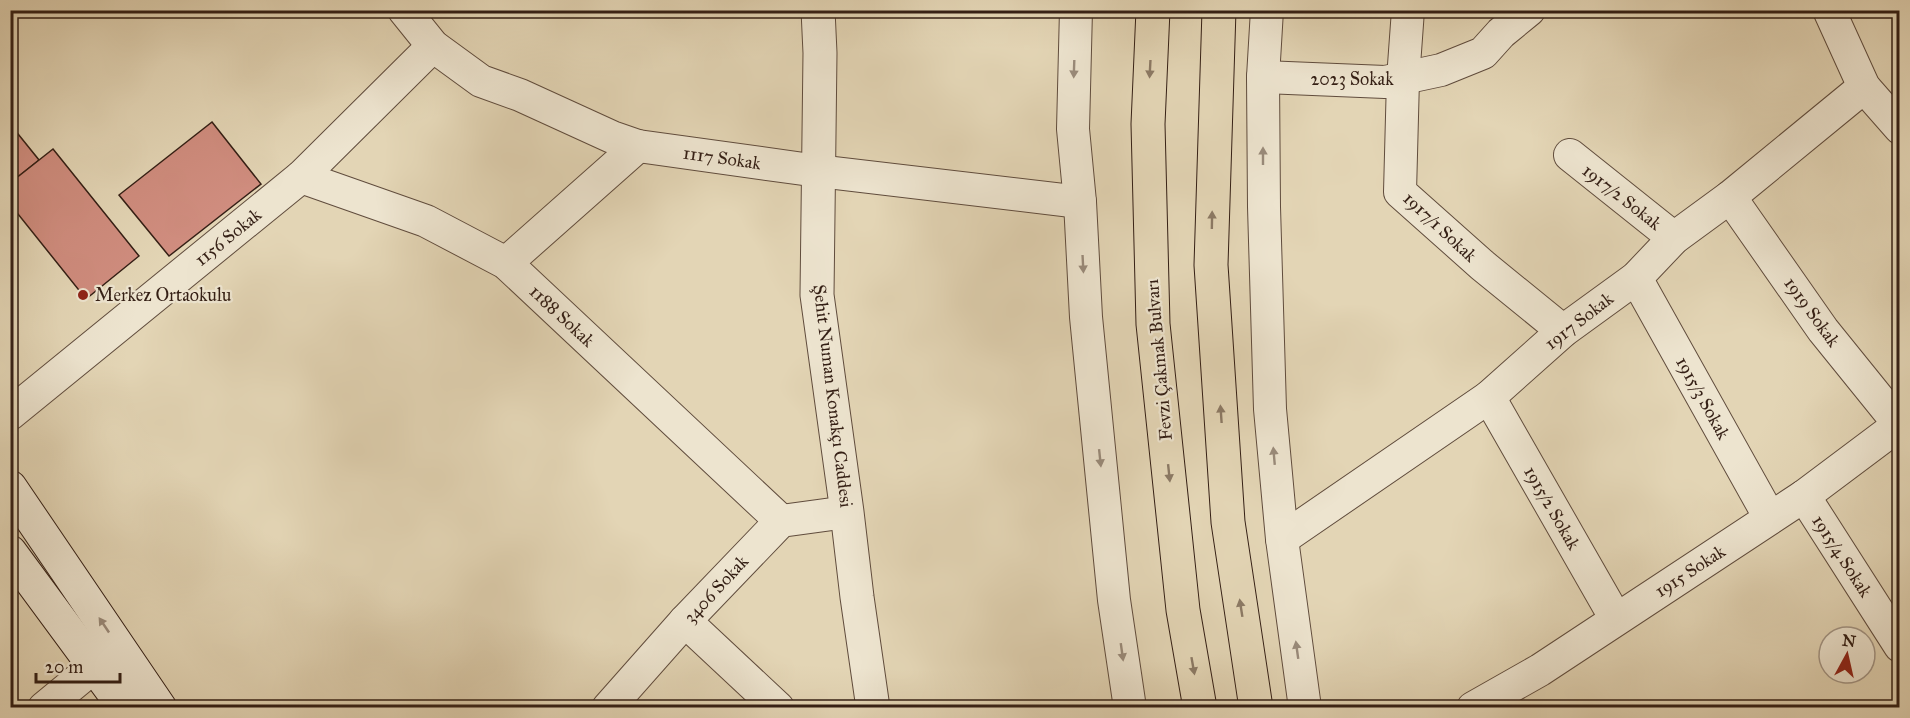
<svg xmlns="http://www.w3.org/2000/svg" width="1910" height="718" font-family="'IM FELL Great Primer',serif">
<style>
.building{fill:#d08d7f;stroke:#341f15;stroke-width:1.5}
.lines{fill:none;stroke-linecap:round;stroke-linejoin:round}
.minor-casing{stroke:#604c3d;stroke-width:34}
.tertiary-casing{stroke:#604c3d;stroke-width:35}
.secondary-casing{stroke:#341f15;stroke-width:35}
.primary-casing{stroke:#341f15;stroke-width:35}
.minor{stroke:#ede4cf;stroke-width:32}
.tertiary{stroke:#ede4cf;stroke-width:33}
.secondary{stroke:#ede4cf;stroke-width:33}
.primary{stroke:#e3d5b5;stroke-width:33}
.oneway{fill:#9a8b7b}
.oneway2{fill:#8c7a65}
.poi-dot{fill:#8f2418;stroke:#ede4cf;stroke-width:2}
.labels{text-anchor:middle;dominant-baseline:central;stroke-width:4.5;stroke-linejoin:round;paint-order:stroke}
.street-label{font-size:18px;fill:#341f15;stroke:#ede4cf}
.poi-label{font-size:18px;fill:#341f15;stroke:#ede4cf;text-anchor:start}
</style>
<rect width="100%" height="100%" fill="#e3d5b5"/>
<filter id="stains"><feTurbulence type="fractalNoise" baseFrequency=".00333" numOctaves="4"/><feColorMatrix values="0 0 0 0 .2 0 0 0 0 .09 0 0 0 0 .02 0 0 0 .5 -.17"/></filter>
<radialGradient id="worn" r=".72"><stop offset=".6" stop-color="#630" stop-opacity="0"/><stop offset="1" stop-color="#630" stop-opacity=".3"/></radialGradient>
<!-- building -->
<g class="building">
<path d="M212 122 261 184 169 256 119 195Z"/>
<path d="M10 124 39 160 10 183Z"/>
<path d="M53 149 139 256 86 299 10 204V183Z"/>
</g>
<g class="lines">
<!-- minor casing -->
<g class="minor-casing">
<g id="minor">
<path d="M404 10 433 46 481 81 520 95 612 137 638 146 818 171 1080 202"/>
<path d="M1076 10 1073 129 1080 202 1086 317 1114 600 1130 708"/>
<path d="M1267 10 1263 77 1264 207 1270 409 1282 539 1305 708"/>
<path d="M1408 10 1403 79 1400 192 1482 265 1563 331"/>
<path d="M1829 10 1864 87 1900 128"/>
<path d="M1263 77 1385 82 1441 70 1483 53 1501 33 1529 10"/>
<path d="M1570 155 1674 238"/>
<path d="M301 177 426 221 506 263 781 521"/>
<path d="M1730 197 1823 330 1899 424"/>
<path d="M506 263 638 146"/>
<path d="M1636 278 1770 518"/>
<path d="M1489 397 1616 619"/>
<path d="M10 414 301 177 433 46"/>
<path d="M1804 496 1900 646"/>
<path d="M1282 539 1489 397 1563 331 1636 278 1674 238 1730 197 1864 87"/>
<path d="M685 621 778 708"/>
<path d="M44 708 95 666"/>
<path d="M608 708 685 621 781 521 847 512"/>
<path d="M1473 708 1540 670 1804 496 1900 424"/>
</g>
</g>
<!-- tertiary casing -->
<g class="tertiary-casing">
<path id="tertiary" d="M818 10 820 53 817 295 847 512 857 597 873 708"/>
</g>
<!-- secondary casing -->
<g class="secondary-casing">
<g id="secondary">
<path d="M10 487 160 708"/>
<path d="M10 552 125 708"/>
</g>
</g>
<!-- primary casing -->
<g class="primary-casing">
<g id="primary">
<path d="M1153 10 1148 124 1153 324 1183 610 1200 708"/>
<path d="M1219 10 1211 265 1228 522 1256 708"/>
</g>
</g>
<!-- minor -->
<use href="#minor" class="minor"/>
<!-- tertiary -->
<use href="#tertiary" class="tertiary"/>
<!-- secondary -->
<use href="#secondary" class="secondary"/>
<!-- primary -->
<use href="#primary" class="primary"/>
</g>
<!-- one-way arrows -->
<defs><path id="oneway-solid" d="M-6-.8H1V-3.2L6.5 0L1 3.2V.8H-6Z" transform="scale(1.5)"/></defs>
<g class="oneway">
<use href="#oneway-solid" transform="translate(1074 69) rotate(92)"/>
<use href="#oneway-solid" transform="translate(1263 156) rotate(-90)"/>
<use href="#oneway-solid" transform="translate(1083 264) rotate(87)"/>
<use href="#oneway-solid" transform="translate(1274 456) rotate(-95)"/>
<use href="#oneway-solid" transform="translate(1100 458) rotate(84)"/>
<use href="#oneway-solid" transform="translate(104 625) rotate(-124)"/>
<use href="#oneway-solid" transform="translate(1297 650) rotate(-98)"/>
<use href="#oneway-solid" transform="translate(1122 652) rotate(82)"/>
</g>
<g class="oneway2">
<use href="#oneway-solid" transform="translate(1150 69) rotate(93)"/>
<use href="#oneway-solid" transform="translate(1212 220) rotate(-89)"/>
<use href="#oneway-solid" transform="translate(1221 414) rotate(-94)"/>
<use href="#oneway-solid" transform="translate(1169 473) rotate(84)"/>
<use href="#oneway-solid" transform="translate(1241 608) rotate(-99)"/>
<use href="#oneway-solid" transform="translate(1193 666) rotate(80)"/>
</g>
<!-- markers -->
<circle class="poi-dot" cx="83" cy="295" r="6"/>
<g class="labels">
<!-- street labels -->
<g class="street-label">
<text x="1352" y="79">2023 Sokak</text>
<text transform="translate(722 158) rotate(8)">1117 Sokak</text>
<text transform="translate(1622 197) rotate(38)">1917/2 Sokak</text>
<text transform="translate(1440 227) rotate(43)">1917/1 Sokak</text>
<text transform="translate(228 237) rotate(-39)">1156 Sokak</text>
<text transform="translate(1812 312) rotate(54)">1919 Sokak</text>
<text transform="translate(562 316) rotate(43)">1188 Sokak</text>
<text transform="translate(1579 321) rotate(-38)">1917 Sokak</text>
<text transform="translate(1159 360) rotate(-95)">Fevzi Çakmak Bulvarı</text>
<text transform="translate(833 396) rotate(83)">Şehit Numan Konakçı Caddesi</text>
<text transform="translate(1703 398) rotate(61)">1915/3 Sokak</text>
<text transform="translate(1552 508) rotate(60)">1915/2 Sokak</text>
<text transform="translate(1842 556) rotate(57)">1915/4 Sokak</text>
<text transform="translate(1690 571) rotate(-33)">1915 Sokak</text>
<text transform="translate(716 589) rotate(-47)">3406 Sokak</text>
</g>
<!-- poi labels -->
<g class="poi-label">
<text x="95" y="295">Merkez Ortaokulu</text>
</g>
</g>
<!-- margin -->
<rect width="1910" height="718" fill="none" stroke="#e3d5b5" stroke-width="36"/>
<rect x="12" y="12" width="1886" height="694" fill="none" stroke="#341f15" stroke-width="3"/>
<rect x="18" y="18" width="1874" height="682" fill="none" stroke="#341f15" stroke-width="1.5"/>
<!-- north arrow -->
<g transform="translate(1847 655) rotate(8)"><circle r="28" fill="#ede4cf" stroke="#a39585" stroke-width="1.5"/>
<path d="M0-4.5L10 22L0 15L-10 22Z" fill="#8f2418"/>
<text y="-9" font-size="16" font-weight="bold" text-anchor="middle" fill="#341f15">N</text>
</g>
<!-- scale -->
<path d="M36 673v9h84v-9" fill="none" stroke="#341f15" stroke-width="3"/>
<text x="45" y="673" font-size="18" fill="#341f15" stroke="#ede4cf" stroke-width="4.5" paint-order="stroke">20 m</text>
<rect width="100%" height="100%" filter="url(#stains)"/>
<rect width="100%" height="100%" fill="url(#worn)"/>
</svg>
